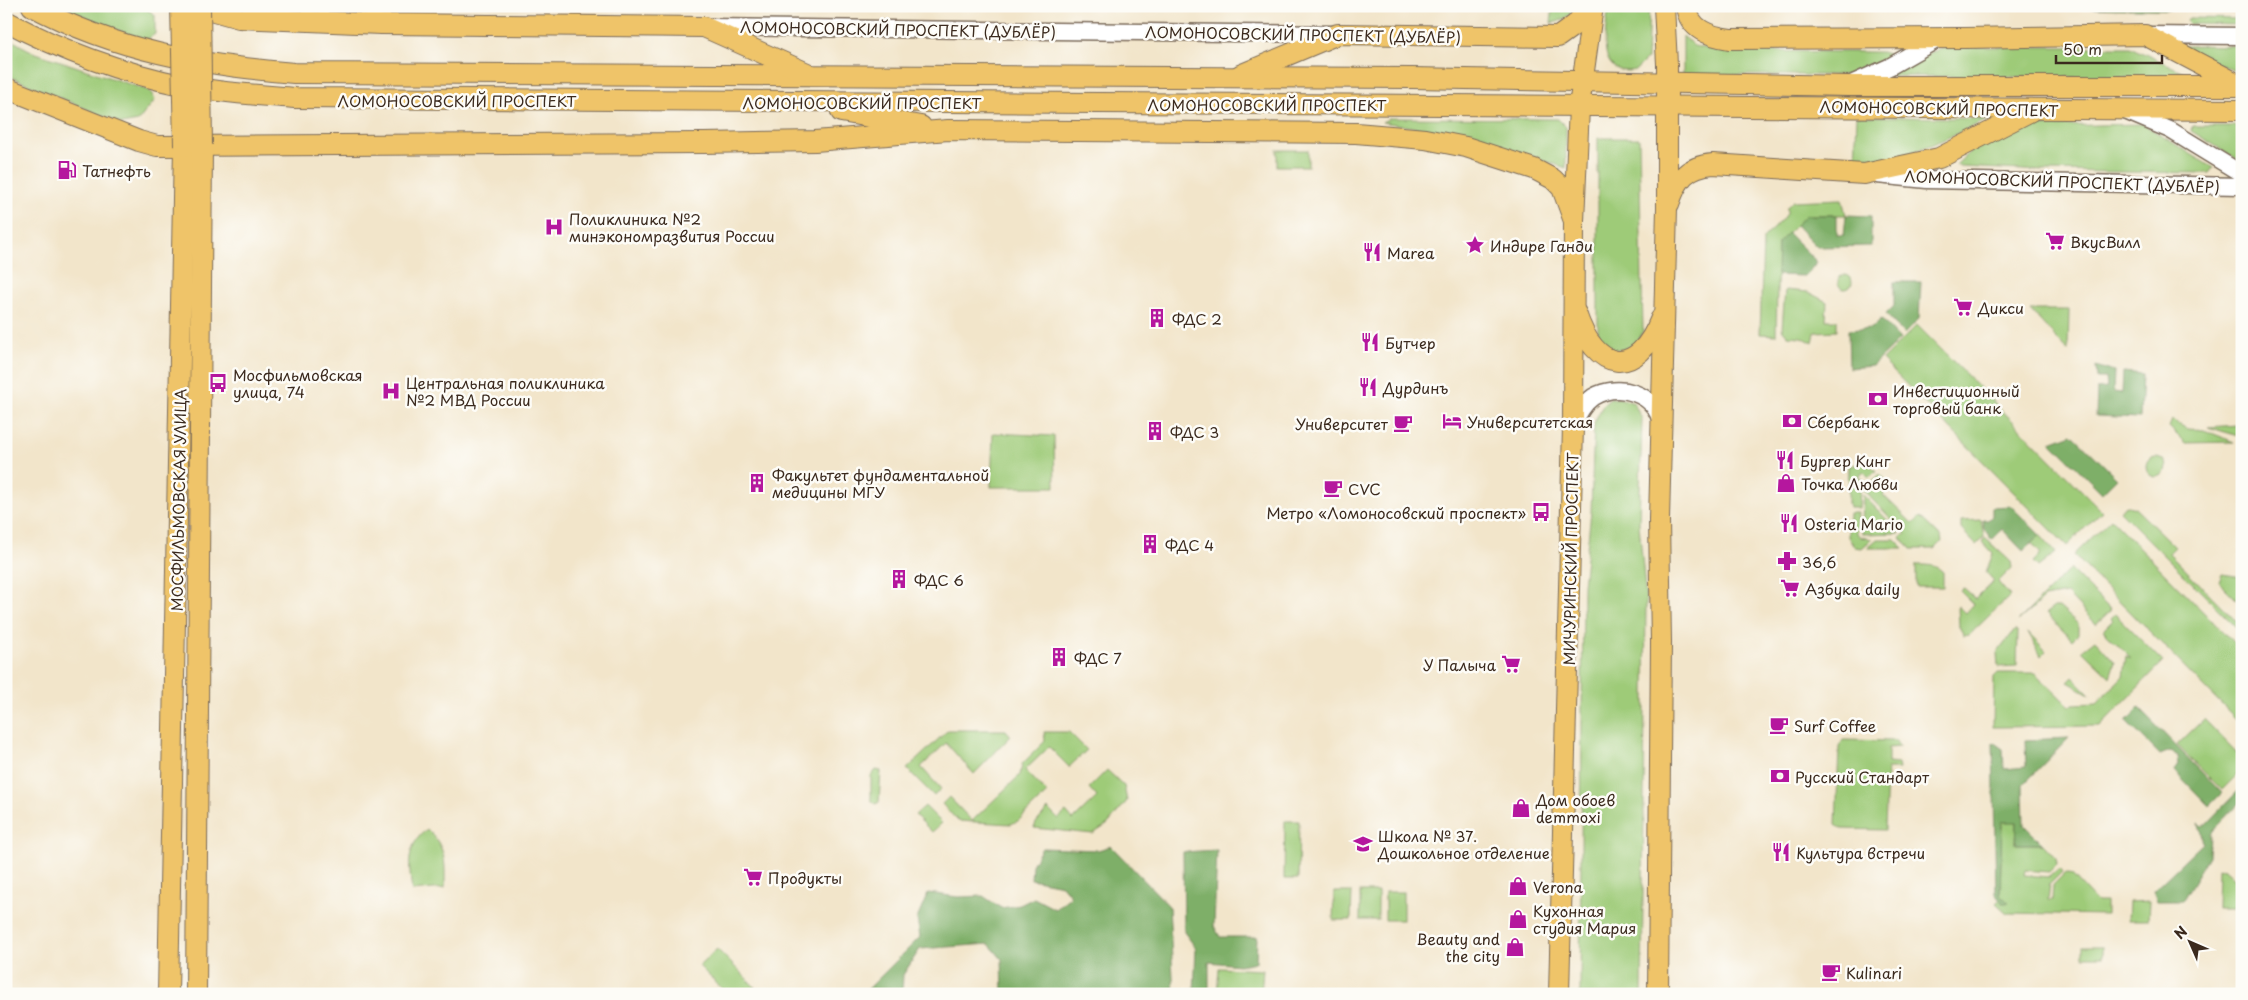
<svg xmlns="http://www.w3.org/2000/svg" width="2248" height="1000" font-family="'Playpen Sans',sans-serif">
<style>
.green{fill:#9ecb78;stroke:#6c7a4b}
.forest{fill:#7eaf68;stroke:#5c6c43}
.lines{fill:none;stroke-linecap:round;stroke-linejoin:round}
.minor-casing{stroke:#7b6b5a;stroke-width:19}
.major-casing{stroke:#7b6b5a;stroke-width:22}
.minor{stroke:#fff;stroke-width:16}
.major{stroke:#efc469;stroke-width:20}
.major-bridge-casing{stroke:#7b6b5a;stroke-width:22;stroke-linecap:butt}
.major-bridge{stroke:#efc469;stroke-width:20}
.labels{text-anchor:middle;dominant-baseline:central;stroke-width:5;stroke-linejoin:round;paint-order:stroke}
.street-label{font-size:15px;fill:#3b2a1e;stroke:#fdfcf7}
.poi-label{font-size:15px;fill:#3b2a1e;stroke:#fdfcf7;text-anchor:start}
</style>
<rect width="100%" height="100%" fill="#fdfcf7"/>
<filter id="ink" filterUnits="userSpaceOnUse"><feTurbulence type="fractalNoise" baseFrequency=".02" numOctaves="2"/><feDisplacementMap in="SourceGraphic" scale="10" xChannelSelector="R" yChannelSelector="G"/><feConvolveMatrix kernelMatrix="1 2 1 2 8 2 1 2 1" color-interpolation-filters="sRGB"/></filter>
<filter id="wash" filterUnits="userSpaceOnUse"><feTurbulence type="fractalNoise" baseFrequency=".0096" numOctaves="4" result="noise"/><feDisplacementMap in="SourceGraphic" scale="20" xChannelSelector="R" yChannelSelector="G"/><feGaussianBlur stdDeviation="1.12" result="paint"/><feColorMatrix in="noise" values="0 0 0 0 0 0 0 0 0 0 0 0 0 0 0 0 0 1.4 0 .05"/><feComposite in="paint" operator="in"/></filter>
<g filter="url(#wash)">
<rect width="100%" height="100%" fill="#f2e5ca"/>
<!-- green -->
<g class="green">
<path d="M59 6 144 7 155 15V34L145 41Z"/>
<path d="M1553 6H1575C1571 16 1562 22 1551 23Z"/>
<path d="M1609 6H1649L1647 59 1636 70C1594 78 1606 29 1609 6Z"/>
<path d="M2189 18 2242 19V25L2189 24 2187 22Z"/>
<path d="M1683 36 1694 46 1718 51 1882 52 1894 56 1857 75H1683Z"/>
<path d="M6 37 33 52 150 91 155 100 138 121 122 124 6 75Z"/>
<path d="M2185 45 2242 46V74L2183 49Z"/>
<path d="M1948 47H2130L2192 76V78L1887 76 1922 55Z"/>
<path d="M1857 116 1990 119C1954 134 1892 167 1855 164Z"/>
<path d="M1390 118 1558 119 1566 127V168L1513 150 1467 136 1382 122Z"/>
<path d="M2143 124 2213 168 2209 173 2044 171 1961 167 1956 165 1981 141 2008 127Z"/>
<path d="M2192 126H2242V162L2191 131Z"/>
<path d="M1598 138H1639L1643 331C1635 353 1604 359 1598 331Z"/>
<rect x="1277" y="150" width="31" height="16"/>
<path d="M1842 199 1846 215H1806L1778 243 1776 335 1760 334 1763 239 1787 214V207L1793 201Z"/>
<circle cx="1845" cy="282" r="7"/>
<path d="M1785 290 1808 292 1827 302 1826 320H1837V331L1815 332 1813 343 1802 337 1788 336 1782 329Z"/>
<path d="M2030 310H2069L2068 351Z"/>
<path d="M1917 325 2102 511 2067 546 1882 360Z"/>
<path d="M1619 398 1634 403 1642 419 1639 524 1646 601 1642 994H1580L1583 585 1591 512 1594 423 1603 405 1610 399Z"/>
<path d="M2239 419H2242V437L2208 427 2238 425Z"/>
<path d="M2172 420 2187 429 2204 430 2234 442 2185 443 2169 427Z"/>
<path d="M993 433 1054 436 1055 487H991Z"/>
<circle cx="2156" cy="467" r="10"/>
<path d="M1864 463 1869 464 1876 471 1869 477 1864 472 1858 477 1867 483 1860 490 1859 508H1850L1848 503 1849 466Z"/>
<path d="M1880 474 1891 485 1883 495 1913 524 1920 517 1941 537 1942 542 1935 549H1911L1900 537 1906 534 1863 490Z"/>
<path d="M1863 495 1900 533 1862 534Z"/>
<path d="M2125 505 2135 508 2175 547 2169 553 2242 627V633L2120 511Z"/>
<path d="M1849 513H1858L1857 533 1860 537 1872 539 1862 548 1855 547 1848 537Z"/>
<path d="M2111 519 2242 651V725L2074 555Z"/>
<path d="M1981 520 1984 537 1976 545 1961 529V521Z"/>
<path d="M2040 535 2056 553 2038 567 2033 562 2041 554 2032 543Z"/>
<path d="M1985 538 2011 562 2012 568 1998 582 2010 596 1969 635 1964 636 1959 626 1958 606 1965 613 1973 604 1960 591 1962 589 1964 588 1976 599 1994 581 1986 572 1993 554 1982 542Z"/>
<path d="M1877 539H1895L1904 548H1867Z"/>
<path d="M1916 565C1927 565 1935 564 1943 572V587H1916Z"/>
<path d="M2070 569 2111 610 2096 624 2067 594 2044 598 2018 621Z"/>
<path d="M2222 574 2242 577V605L2219 582Z"/>
<path d="M2054 607H2059L2078 624V634L2072 640 2046 613Z"/>
<path d="M2115 614 2163 662 2100 726 1993 727 1994 677 1998 673H2035L2070 707 2073 704 2097 703 2123 676 2126 656 2131 658 2103 630 2113 620 2111 618Z"/>
<path d="M2015 630 2018 632 2017 666 1998 667 1997 653Z"/>
<path d="M2028 632 2046 651 2041 656Z"/>
<path d="M2095 640 2115 662 2110 677 2082 650Z"/>
<path d="M2073 677 2091 695 2068 682Z"/>
<path d="M2204 719 2242 758V770L2222 790 2177 745Z"/>
<path d="M948 730H1006L1011 736 974 774 946 743 921 767 941 789 934 796 907 769Z"/>
<path d="M1044 732H1069L1087 750 1069 767 1049 747 1025 770 1047 793 1018 821 1011 824 958 821 942 804 949 797 972 821 1020 775 1022 764 1045 741Z"/>
<path d="M1843 740 1896 741 1899 747 1888 748V763L1898 764 1899 769H1887L1885 830 1841 829 1836 825 1839 747Z"/>
<path d="M876 770 881 771 879 802 876 804 871 800V776Z"/>
<path d="M1107 770 1124 786 1127 801 1108 824 1093 834 1034 828 1036 823 1048 809 1058 819 1066 812 1073 820 1097 797 1089 788Z"/>
<path d="M925 806 942 823 932 832 915 815Z"/>
<path d="M1285 821H1299L1298 879H1284Z"/>
<path d="M2017 821 2016 844H2043L2056 858 2057 864 2049 872 2025 870 2024 875 2049 877 2059 868 2062 872 2050 884 2048 900H2052L2053 885 2065 873 2072 875 2097 902H2106V915L2007 913 1996 903 2000 899 2003 903 2000 894 2002 822Z"/>
<path d="M427 829C447 848 445 862 445 888L412 891C409 865 405 847 427 829Z"/>
<path d="M2218 868 2225 870 2242 886V908H2217Z"/>
<path d="M1334 892H1352L1351 920H1333Z"/>
<rect x="1360" y="892" width="18" height="28"/>
<rect x="1385" y="892" width="18" height="28"/>
<path d="M2149 901 2148 920H2128L2129 902Z"/>
<rect x="2083" y="946" width="20" height="11"/>
<path d="M717 949 755 987 748 994H727L699 966Z"/>
<path d="M1219 968 1263 970 1261 994H1217Z"/>
</g>
<!-- forest -->
<g class="forest">
<path d="M2060 6H2242V10L2060 8Z"/>
<path d="M1806 215H1837V235H1844L1846 215 1871 216V246L1817 247 1796 225Z"/>
<path d="M1788 233 1817 262 1805 276 1777 275 1778 243Z"/>
<path d="M1894 282H1921L1919 319 1904 334 1886 314 1894 306Z"/>
<path d="M1881 319 1900 339 1872 366 1849 368 1848 330 1872 328Z"/>
<path d="M2096 366 2114 372 2113 392 2122 393 2123 372 2142 374 2140 418 2096 416 2097 389 2107 388 2106 378H2097Z"/>
<path d="M2072 434 2117 478 2102 493 2051 442Z"/>
<path d="M2011 506 2040 535 2023 551 2002 529 1992 540 1984 529 1983 520H1988L1992 516V507Z"/>
<path d="M2139 708 2222 793 2209 806 2175 771 2179 765 2178 756 2170 751 2160 755 2126 721Z"/>
<path d="M2069 738 2023 785 2024 825 2043 844H2016L2017 822H2002L2000 894 2009 903H2003L1996 894 1993 742 2003 749 2004 769 2026 767 2025 740Z"/>
<path d="M2242 787V800L2210 833 2209 856 2182 901H2157L2153 891 2203 843 2199 824 2203 827Z"/>
<path d="M1111 846 1169 906 1174 994H1003L1002 959 989 944 920 949 903 975 902 994H863L920 937 917 919 928 893 958 897 983 896 1001 908 1020 905 1034 898 1055 909 1071 896 1062 885 1031 879 1032 865 1042 848 1098 850Z"/>
<path d="M1217 850 1214 926 1220 937H1257L1256 962 1239 965 1209 962V994L1194 992 1196 948 1184 932 1183 852Z"/>
</g>
</g>
<g filter="url(#ink)">
<g class="lines">
<!-- minor casing -->
<g class="minor-casing">
<g id="minor">
<path d="M708 27 1333 34"/>
<path d="M2147 35 2242 36"/>
<path d="M1849 85 1889 67 1938 39"/>
<path d="M2125 111 2170 130 2242 174"/>
<path d="M1877 175 1927 180 2242 186"/>
<path d="M1573 425C1578 415 1583 404 1593 397 1619 382 1655 393 1661 423"/>
</g>
</g>
<!-- major casing -->
<g class="major-casing">
<g id="major">
<path d="M32 6C117 51 200 65 294 73L1412 78 1848 86H2242"/>
<path d="M196 6 239 18 381 24 704 27 807 73"/>
<path d="M1686 6C1689 30 1710 36 1730 39L1965 38 2145 35 2238 84"/>
<path d="M6 21C62 51 123 73 185 86 221 93 258 95 295 98L2242 110"/>
<path d="M1240 75 1338 34 1558 37 1576 24 1589 6"/>
<path d="M6 88 139 141 157 146 704 143 815 141 948 130 1356 133 1425 139 1466 147 1534 169 1553 179 1562 188 1574 221"/>
<path d="M841 112 921 126"/>
<path d="M1669 204C1677 179 1687 166 1713 164L1864 174 1939 158 2031 111"/>
<path d="M1576 313C1595 372 1637 380 1661 318"/>
<path d="M168 994 184 146"/>
<path d="M196 994 202 145"/>
<path d="M1559 994 1573 426 1574 221 1579 107 1593 6"/>
<path d="M1658 994 1661 642 1659 520 1667 208V64L1664 6"/>
</g>
</g>
<!-- minor -->
<use href="#minor" class="minor"/>
<!-- major -->
<use href="#major" class="major"/>
<!-- major-bridge casing -->
<g class="major-bridge-casing">
<g id="major-bridge">
<path d="M181 6 184 146"/>
<path d="M200 7 202 145"/>
</g>
</g>
<!-- major-bridge -->
<use href="#major-bridge" class="major-bridge"/>
</g>
</g>
<!-- icons -->
<defs>
<g id="fuel-bare" transform="scale(1.5)"><path d="M-5.5-6h7V0h2V4h1.3V-2.5L3-4.5l.8-.8L6-3V5H2.5V1h-1V6h-7ZM-4.2-4.7v3.2H.2V-4.7Z" fill="#b5179e" stroke="#fdfcf7" stroke-width="2.5" paint-order="stroke"/></g>
<g id="hospital-bare" transform="scale(1.5)"><path d="M-5-5h3v3.5h4V-5h3V5h-3V1.5h-4V5h-3Z" fill="#b5179e" stroke="#fdfcf7" stroke-width="2.5" paint-order="stroke"/></g>
<g id="supermarket-bare" transform="scale(1.5)"><path d="M-6-5.5h2.5l.6 2H6L4.5 2H-2.5L-4.4-4H-6ZM-1.5 3.2a1.3 1.3 0 1 0 .1 0ZM3 3.2a1.3 1.3 0 1 0 .1 0Z" fill="#b5179e" stroke="#fdfcf7" stroke-width="2.5" paint-order="stroke"/></g>
<g id="sight-bare" transform="scale(1.5)"><path d="M0-6L1.8-2.2L6-1.7L2.9 1.2L3.7 5.4L0 3.3L-3.7 5.4L-2.9 1.2L-6-1.7L-1.8-2.2Z" fill="#b5179e" stroke="#fdfcf7" stroke-width="2.5" paint-order="stroke"/></g>
<g id="restaurant-bare" transform="scale(1.5)"><path d="M-5-6h1v4h1v-4h1v4h1v-4h1v5L-1.5 .5V6h-2V.5L-5-1ZM5-6V6H3V1.5H1.5Q1.5-4 5-6Z" fill="#b5179e" stroke="#fdfcf7" stroke-width="2.5" paint-order="stroke"/></g>
<g id="building-bare" transform="scale(1.5)"><path d="M-4-6H4V6H1V3H-1V6H-4ZM-2.5-4.3h1.7v1.8h-1.7ZM.8-4.3h1.7v1.8H.8ZM-2.5-1h1.7V.8h-1.7ZM.8-1h1.7V.8H.8Z" fill="#b5179e" stroke="#fdfcf7" stroke-width="2.5" paint-order="stroke"/></g>
<g id="bus-bare" transform="scale(1.5)"><path d="M-5-6H5V4H4V6H2V4H-2V6H-4V4H-5ZM-3.5-4V0h7V-4ZM-3.5 1.2v1.5H-2V1.2ZM2 1.2v1.5H3.5V1.2Z" fill="#b5179e" stroke="#fdfcf7" stroke-width="2.5" paint-order="stroke"/></g>
<g id="bank-bare" transform="scale(1.5)"><path d="M-6-4H6V4H-6ZM0-2.3a2.3 2.3 0 1 0 0 4.6a2.3 2.3 0 1 0 0-4.6Z" fill="#b5179e" stroke="#fdfcf7" stroke-width="2.5" paint-order="stroke"/></g>
<g id="hotel-bare" transform="scale(1.5)"><path d="M-6-4.5h1.5V1H6V5H4.5V3h-9V5H-6ZM-4 0a1.8 1.8 0 1 1 3.6 0ZM.5 0V-2.5h3Q6-2.5 6 0Z" fill="#b5179e" stroke="#fdfcf7" stroke-width="2.5" paint-order="stroke"/></g>
<g id="cafe-bare" transform="scale(1.5)"><path d="M-5.5-4.5H6V0H3Q3 3.5 0 3.5H-2.5Q-5.5 3.5-5.5 0ZM3-3.2v2h1.7v-2ZM-6 4.5H4V6H-6Z" fill="#b5179e" stroke="#fdfcf7" stroke-width="2.5" paint-order="stroke"/></g>
<g id="shop-bare" transform="scale(1.5)"><path d="M-5-2.5h2.3a2.7 3.5 0 0 1 5.4 0H5L5.5 6h-11ZM-1.5-2.5h3a1.5 2.3 0 0 0-3 0Z" fill="#b5179e" stroke="#fdfcf7" stroke-width="2.5" paint-order="stroke"/></g>
<g id="pharmacy-bare" transform="scale(1.5)"><path d="M-2-6h4v4h4v4h-4v4h-4v-4h-4v-4h4Z" fill="#b5179e" stroke="#fdfcf7" stroke-width="2.5" paint-order="stroke"/></g>
<g id="school-bare" transform="scale(1.5)"><path d="M0-5L7-2L0 1L-7-2ZM-4 1L0 2.5L4 1V4Q0 6-4 4Z" fill="#b5179e" stroke="#fdfcf7" stroke-width="2.5" paint-order="stroke"/></g>
</defs>
<g fill-rule="evenodd">
<use href="#fuel-bare" x="67" y="170"/>
<use href="#hospital-bare" x="554" y="227"/>
<use href="#supermarket-bare" x="2055" y="241"/>
<use href="#sight-bare" x="1475" y="245"/>
<use href="#restaurant-bare" x="1372" y="252"/>
<use href="#supermarket-bare" x="1963" y="307"/>
<use href="#building-bare" x="1157" y="318"/>
<use href="#restaurant-bare" x="1370" y="342"/>
<use href="#bus-bare" x="218" y="383"/>
<use href="#restaurant-bare" x="1368" y="387"/>
<use href="#hospital-bare" x="391" y="391"/>
<use href="#bank-bare" x="1878" y="399"/>
<use href="#hotel-bare" x="1452" y="421"/>
<use href="#bank-bare" x="1792" y="421"/>
<use href="#cafe-bare" x="1403" y="423"/>
<use href="#building-bare" x="1155" y="431"/>
<use href="#restaurant-bare" x="1785" y="460"/>
<use href="#building-bare" x="757" y="483"/>
<use href="#shop-bare" x="1786" y="483"/>
<use href="#cafe-bare" x="1333" y="488"/>
<use href="#bus-bare" x="1541" y="512"/>
<use href="#restaurant-bare" x="1789" y="523"/>
<use href="#building-bare" x="1150" y="544"/>
<use href="#pharmacy-bare" x="1787" y="561"/>
<use href="#building-bare" x="899" y="579"/>
<use href="#supermarket-bare" x="1790" y="588"/>
<use href="#building-bare" x="1059" y="657"/>
<use href="#supermarket-bare" x="1511" y="664"/>
<use href="#cafe-bare" x="1779" y="725"/>
<use href="#bank-bare" x="1780" y="776"/>
<use href="#shop-bare" x="1521" y="808"/>
<use href="#school-bare" x="1363" y="844"/>
<use href="#restaurant-bare" x="1781" y="852"/>
<use href="#supermarket-bare" x="753" y="877"/>
<use href="#shop-bare" x="1518" y="886"/>
<use href="#shop-bare" x="1518" y="919"/>
<use href="#shop-bare" x="1515" y="947"/>
<use href="#cafe-bare" x="1831" y="972"/>
</g>
<g class="labels">
<!-- street labels -->
<g class="street-label">
<text transform="translate(898 29) rotate(1)">ЛОМОНОСОВСКИЙ ПРОСПЕКТ (ДУБЛЁР)</text>
<text transform="translate(1303 34) rotate(1)">ЛОМОНОСОВСКИЙ ПРОСПЕКТ (ДУБЛЁР)</text>
<text x="457" y="100">ЛОМОНОСОВСКИЙ ПРОСПЕКТ</text>
<text x="862" y="102">ЛОМОНОСОВСКИЙ ПРОСПЕКТ</text>
<text x="1267" y="104">ЛОМОНОСОВСКИЙ ПРОСПЕКТ</text>
<text transform="translate(1939 108) rotate(1)">ЛОМОНОСОВСКИЙ ПРОСПЕКТ</text>
<text transform="translate(2062 181) rotate(2)">ЛОМОНОСОВСКИЙ ПРОСПЕКТ (ДУБЛЁР)</text>
<text transform="translate(178 500) rotate(-89)">МОСФИЛЬМОВСКАЯ УЛИЦА</text>
<text transform="translate(1570 559) rotate(-89)">МИЧУРИНСКИЙ ПРОСПЕКТ</text>
</g>
<!-- poi labels -->
<g class="poi-label">
<text x="82" y="170">Татнефть</text>
<text x="569" y="218">Поликлиника №2<tspan x="569" dy="17">минэкономразвития России</tspan></text>
<text x="2070" y="241">ВкусВилл</text>
<text x="1490" y="245">Индире Ганди</text>
<text x="1387" y="252">Marea</text>
<text x="1978" y="307">Дикси</text>
<text x="1172" y="318">ФДС 2</text>
<text x="1385" y="342">Бутчер</text>
<text x="233" y="374">Мосфильмовская<tspan x="233" dy="17">улица, 74</tspan></text>
<text x="406" y="382">Центральная поликлиника<tspan x="406" dy="17">№2 МВД России</tspan></text>
<text x="1383" y="387">Дурдинъ</text>
<text x="1893" y="390">Инвестиционный<tspan x="1893" dy="17">торговый банк</tspan></text>
<text x="1467" y="421">Университетская</text>
<text x="1807" y="421">Сбербанк</text>
<text x="1388" y="423" text-anchor="end">Университет</text>
<text x="1170" y="431">ФДС 3</text>
<text x="1800" y="460">Бургер Кинг</text>
<text x="772" y="474">Факультет фундаментальной<tspan x="772" dy="17">медицины МГУ</tspan></text>
<text x="1801" y="483">Точка Любви</text>
<text x="1348" y="488">CVC</text>
<text x="1526" y="512" text-anchor="end">Метро «Ломоносовский проспект»</text>
<text x="1804" y="523">Osteria Mario</text>
<text x="1165" y="544">ФДС 4</text>
<text x="1802" y="561">36,6</text>
<text x="914" y="579">ФДС 6</text>
<text x="1805" y="588">Азбука daily</text>
<text x="1074" y="657">ФДС 7</text>
<text x="1496" y="664" text-anchor="end">У Палыча</text>
<text x="1794" y="725">Surf Coffee</text>
<text x="1795" y="776">Русский Стандарт</text>
<text x="1536" y="799">Дом обоев<tspan x="1536" dy="17">demmoxi</tspan></text>
<text x="1378" y="835">Школа № 37.<tspan x="1378" dy="17">Дошкольное отделение</tspan></text>
<text x="1796" y="852">Культура встречи</text>
<text x="768" y="877">Продукты</text>
<text x="1533" y="886">Verona</text>
<text x="1533" y="910">Кухонная<tspan x="1533" dy="17">студия Мария</tspan></text>
<text x="1500" y="938" text-anchor="end">Beauty and<tspan x="1500" dy="17">the city</tspan></text>
<text x="1846" y="972">Kulinari</text>
</g>
</g>
<!-- margin -->
<rect width="2248" height="1000" fill="none" stroke="#fdfcf7" stroke-width="25"/>
<!-- north arrow -->
<g transform="translate(2190 942) rotate(315)" stroke="#fdfcf7" stroke-width="4" paint-order="stroke">
<path d="M0-4L9 19L0 12L-9 19Z" fill="#3b2a1e"/>
<text y="-8" font-size="14" font-weight="bold" text-anchor="middle" fill="#3b2a1e">N</text>
</g>
<!-- scale -->
<path d="M2056 55v8h106v-8" fill="none" stroke="#3b2a1e" stroke-width="2.5"/>
<text x="2063" y="55" font-size="15" fill="#3b2a1e" stroke="#fdfcf7" stroke-width="4" paint-order="stroke">50 m</text>
</svg>
